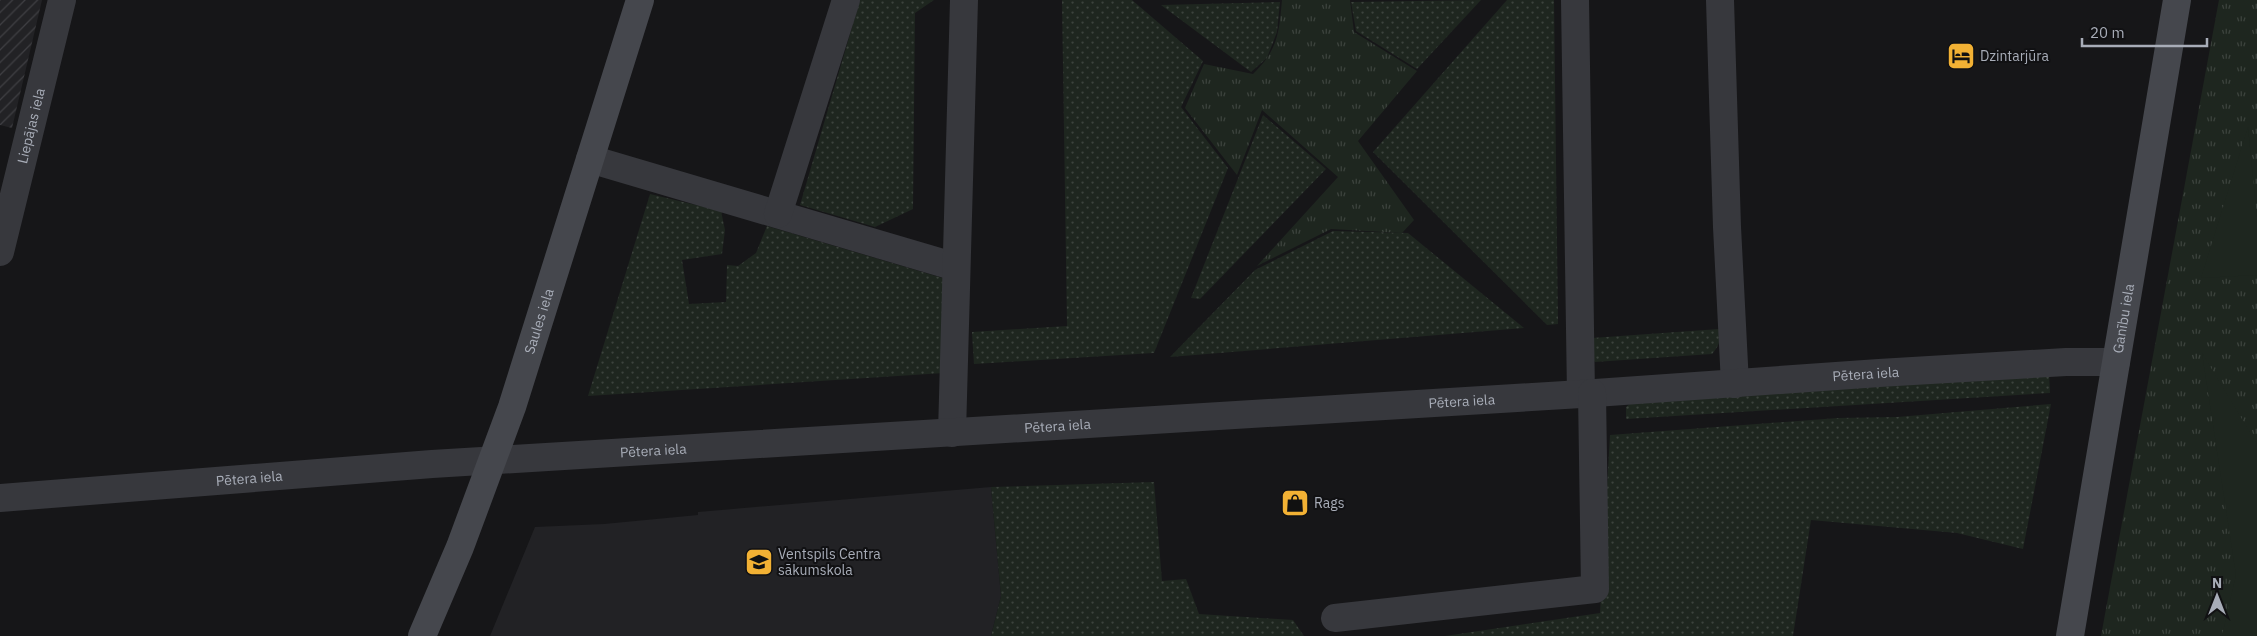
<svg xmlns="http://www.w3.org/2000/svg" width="2257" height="636" font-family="'IBM Plex Sans',sans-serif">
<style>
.built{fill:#222225}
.industrial{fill:url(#industrial-furrows)}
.grass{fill:url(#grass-dots)}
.park{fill:url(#park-tufts)}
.garden{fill:#1e261f}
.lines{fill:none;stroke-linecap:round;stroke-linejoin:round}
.street{stroke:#37383d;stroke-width:28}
.secondary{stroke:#45474d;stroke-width:28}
.labels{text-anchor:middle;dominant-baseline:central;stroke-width:4;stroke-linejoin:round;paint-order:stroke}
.poi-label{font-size:14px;fill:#a8adb8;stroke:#111113;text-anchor:start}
.street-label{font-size:14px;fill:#a8adb8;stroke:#111113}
</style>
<defs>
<pattern id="industrial-furrows" width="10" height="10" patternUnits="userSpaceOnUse" patternTransform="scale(1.25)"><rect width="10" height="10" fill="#222225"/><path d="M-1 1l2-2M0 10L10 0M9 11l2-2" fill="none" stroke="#3f3f43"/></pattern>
<pattern id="grass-dots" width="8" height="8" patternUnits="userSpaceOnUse" patternTransform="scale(1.25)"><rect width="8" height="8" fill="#1e261f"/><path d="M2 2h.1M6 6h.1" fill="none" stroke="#3c433d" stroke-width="1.8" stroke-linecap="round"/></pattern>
<pattern id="park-tufts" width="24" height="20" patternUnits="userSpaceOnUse" patternTransform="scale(1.25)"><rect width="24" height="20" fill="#1e261f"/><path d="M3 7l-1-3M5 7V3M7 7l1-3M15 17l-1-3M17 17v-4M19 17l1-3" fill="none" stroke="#3c433d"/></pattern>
</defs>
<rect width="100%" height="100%" fill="#161618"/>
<!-- built -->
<path class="built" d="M991 487 1001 596 991 636H490L535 527 604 524 698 515V512Z"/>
<!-- industrial -->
<path class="industrial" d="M0 0H42L12 128 0 125Z"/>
<!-- grass -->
<g class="grass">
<path d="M860 0H934L915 13 913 209 875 227 800 205Z"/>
<path d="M1062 0H1132L1203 61 1181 107 1228 168 1154 353 974 364 972 332 1067 326Z"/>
<path d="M1481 0 1417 69 1356 31 1351 2Z"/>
<path d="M1507 0H1554L1558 324 1547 325 1373 152Z"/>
<path d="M1280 2 1277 32 1267 58 1251 72 1161 5Z"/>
<path d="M1263 115 1326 169 1200 299 1191 298Z"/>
<path d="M650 194 721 211 725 230 722 254 682 260 689 304 726 302 727 265 738 266 756 253 767 226 946 279 944 373 588 396Z"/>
<path d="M1333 231 1408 233 1524 328 1170 357 1255 270Z"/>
<path d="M1719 329C1723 338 1718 347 1712 354L1595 362 1590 356 1592 338Z"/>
<path d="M2049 373 2050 393 1626 419V407L1637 398Z"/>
<path d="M2051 404 2023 549 1957 533 1811 520 1793 636H1445L1600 613 1610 435 1838 418 1897 417Z"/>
<path d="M1154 482 1162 581 1186 579 1199 614 1293 620 1304 636H991L1001 596 991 487Z"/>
</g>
<!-- park -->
<g class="park">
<path d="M1282 0H1350L1354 32 1417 71 1358 141 1414 220 1402 233 1331 229 1257 266 1338 177 1262 110 1237 175 1185 108 1204 64 1253 74C1278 50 1279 33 1282 0Z"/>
<path d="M2219 0H2257V636H2101Z"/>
</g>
<!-- garden -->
<g class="garden">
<path d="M2248 127 2257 217V275L2201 278Z"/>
<path d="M2202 353 2257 444V636H2222L2236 575Z"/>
</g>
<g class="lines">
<!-- street -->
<g class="street">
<path d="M1575 0 1581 394"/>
<path d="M1720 0 1727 227 1735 384"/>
<path d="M590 159 956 267"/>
<path d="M778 214 846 0"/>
<path id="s1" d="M0 252 62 0"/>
<path d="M952 433 964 0"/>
<path id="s2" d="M0 498 432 464 1581 394 1879 373 2066 362H2116"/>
<path d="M1335 618 1595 589 1592 393"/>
</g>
<!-- secondary -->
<g class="secondary">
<path id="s3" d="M422 636 460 547 512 407 640 0"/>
<path id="s4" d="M2070 636 2177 0"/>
</g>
</g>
<!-- icons -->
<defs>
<g id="hotel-square" transform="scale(1.4375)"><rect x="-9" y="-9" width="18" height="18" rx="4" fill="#f2b134" stroke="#111113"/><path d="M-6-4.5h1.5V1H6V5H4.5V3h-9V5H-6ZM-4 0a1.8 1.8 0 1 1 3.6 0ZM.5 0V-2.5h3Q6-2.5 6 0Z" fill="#111"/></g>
<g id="shop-square" transform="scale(1.4375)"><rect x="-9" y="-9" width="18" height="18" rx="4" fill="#f2b134" stroke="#111113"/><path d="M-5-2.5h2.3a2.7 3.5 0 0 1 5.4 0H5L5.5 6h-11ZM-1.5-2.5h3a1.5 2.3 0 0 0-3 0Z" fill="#111"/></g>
<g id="school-square" transform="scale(1.4375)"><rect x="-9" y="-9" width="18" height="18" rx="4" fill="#f2b134" stroke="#111113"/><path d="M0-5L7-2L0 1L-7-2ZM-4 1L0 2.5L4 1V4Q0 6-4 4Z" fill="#111"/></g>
</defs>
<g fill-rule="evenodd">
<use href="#hotel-square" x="1961" y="56"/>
<use href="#shop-square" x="1295" y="503"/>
<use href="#school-square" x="759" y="562"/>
</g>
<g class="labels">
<!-- poi labels -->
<g class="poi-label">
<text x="1980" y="56">Dzintarjūra</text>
<text x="1314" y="503">Rags</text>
<text x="778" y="554">Ventspils Centra<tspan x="778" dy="16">sākumskola</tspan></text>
</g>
<!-- street labels -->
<g class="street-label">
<text stroke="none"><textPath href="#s1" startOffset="130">Liepājas iela</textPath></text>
<text stroke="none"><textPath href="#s4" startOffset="322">Ganību iela</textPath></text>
<text stroke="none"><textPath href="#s3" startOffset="336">Saules iela</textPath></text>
<text stroke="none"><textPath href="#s2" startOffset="1870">Pētera iela</textPath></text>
<text stroke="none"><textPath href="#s2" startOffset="1465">Pētera iela</textPath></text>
<text stroke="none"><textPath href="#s2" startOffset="1060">Pētera iela</textPath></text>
<text stroke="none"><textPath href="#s2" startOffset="655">Pētera iela</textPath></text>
<text stroke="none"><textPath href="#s2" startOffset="250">Pētera iela</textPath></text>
</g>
</g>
<!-- north arrow -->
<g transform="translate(2217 596)" stroke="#111113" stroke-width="4" paint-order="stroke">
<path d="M0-4L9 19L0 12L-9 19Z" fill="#a8adb8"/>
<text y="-8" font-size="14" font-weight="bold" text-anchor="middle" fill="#a8adb8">N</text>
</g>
<!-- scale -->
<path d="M2082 38v8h125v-8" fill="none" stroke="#a8adb8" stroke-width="2.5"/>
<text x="2090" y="38" font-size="15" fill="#a8adb8" stroke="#111113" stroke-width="4" paint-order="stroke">20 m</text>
</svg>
